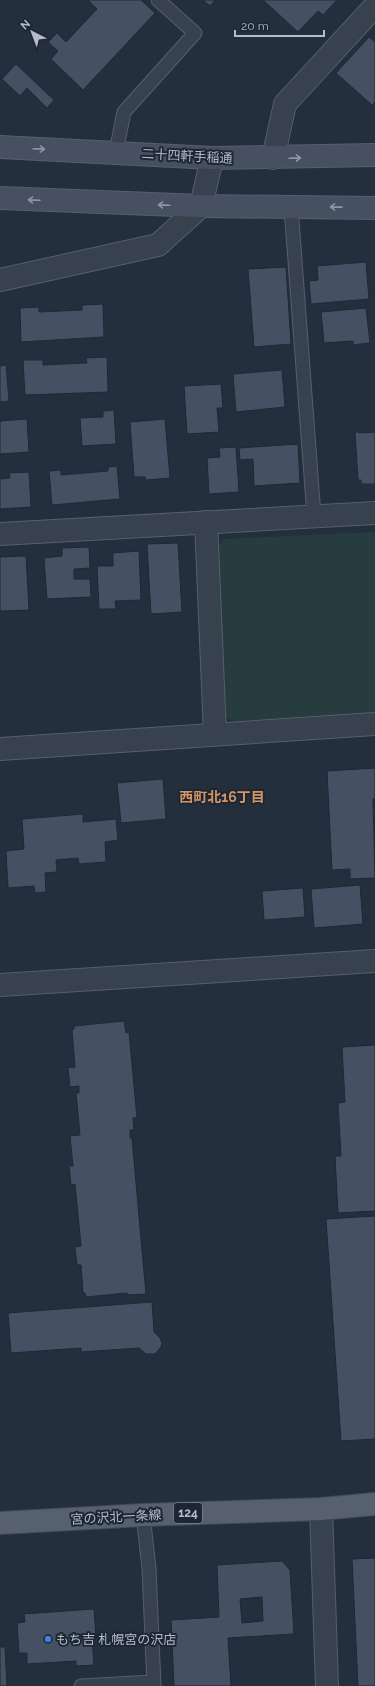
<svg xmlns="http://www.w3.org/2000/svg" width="375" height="1686" font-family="Raleway,'Noto Sans JP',sans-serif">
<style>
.green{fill:#263c3f}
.building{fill:#455162;stroke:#1f2835;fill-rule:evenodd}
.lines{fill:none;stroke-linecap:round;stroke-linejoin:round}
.lane-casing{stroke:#565f6c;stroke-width:15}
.street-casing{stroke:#565f6c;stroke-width:24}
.secondary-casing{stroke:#565f6c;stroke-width:24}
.primary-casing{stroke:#414a57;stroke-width:24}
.lane{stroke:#38414e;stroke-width:13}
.street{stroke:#38414e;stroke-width:22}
.secondary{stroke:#465061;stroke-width:22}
.primary{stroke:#56606e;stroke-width:22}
.oneway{stroke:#8e96a5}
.shop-dot{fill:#3f7fe0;stroke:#1d2633;stroke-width:1.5}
.labels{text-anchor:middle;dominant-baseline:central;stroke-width:4;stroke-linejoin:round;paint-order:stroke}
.shield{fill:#1d2633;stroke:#878f9c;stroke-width:1}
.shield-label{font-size:12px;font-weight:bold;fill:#b4bcc9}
.street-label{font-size:13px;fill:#b4bcc9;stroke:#1d2633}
.poi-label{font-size:13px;fill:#b4bcc9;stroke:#1d2633;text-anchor:start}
.neighbourhood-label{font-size:14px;font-weight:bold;fill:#d59563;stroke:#1d2633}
</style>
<rect width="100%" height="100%" fill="#242f3e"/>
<!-- green -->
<path class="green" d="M375 532V713L234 721 226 718 218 546 224 539Z"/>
<!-- building -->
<g class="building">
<path d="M88 0H141L155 13 83 90 51 59 58 51 48 42 57 33 66 42 97 9Z"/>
<path d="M203 0H215L210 6Z"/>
<path d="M263 0H337L323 15 318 11 298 32Z"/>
<path d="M369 37 375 42V102L372 105 336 73Z"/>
<path d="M16 64 54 100 47 108 27 88 20 96 2 79Z"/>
<path d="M366 262 369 299 311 304 309 281 318 280 317 266Z"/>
<path d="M286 267 291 344 254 347 248 269Z"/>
<path d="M103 304 104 337 21 342 20 308 39 307V312L82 310V305Z"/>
<path d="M366 308 370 343 353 345V341L324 343 321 312Z"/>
<path d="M107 357 108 392 25 395 23 360H43V365L87 363 86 358Z"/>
<path d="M6 365 9 401 0 402V366Z"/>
<path d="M282 370 285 407 236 412 233 374Z"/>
<path d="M221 384 223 408H217L219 432 187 434 184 386Z"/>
<path d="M114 410 116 444 82 446 80 418 103 417V411Z"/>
<path d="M27 419 29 452 0 454V421Z"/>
<path d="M165 419 170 478 146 480 145 477H134L130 422Z"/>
<path d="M355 432H359V433L375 432V484H361V480H358Z"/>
<path d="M298 444 300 483 254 486 253 459 240 460 239 448Z"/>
<path d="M236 447 239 492 209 494 207 458 220 457 219 448Z"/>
<path d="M117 466 120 499 52 505 49 471 61 470V475L108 471V467Z"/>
<path d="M29 472 31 507 0 509V479L10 478 9 473Z"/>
<path d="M178 543 182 612 151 614 147 544Z"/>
<path d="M89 547 90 568 74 569V579H90L91 597 47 599 44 558 62 556V548Z"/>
<path d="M139 551 141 600 115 601 116 609H99L97 566H113V553Z"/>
<path d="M26 556 29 610 0 611V557Z"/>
<path d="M375 768V799H373L375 878 350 879V869L332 870 327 771Z"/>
<path d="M163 779 166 819 121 823 117 783Z"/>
<path d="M83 814V822L116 819 118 840 105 842 106 862 79 864 78 858 56 860 57 872 45 873 46 892 35 893 34 886 8 888 6 851 24 849 22 819Z"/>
<path d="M360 885 363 924 314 928 311 889Z"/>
<path d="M303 888 305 917 264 920 262 891Z"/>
<path d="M124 1021 126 1033 129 1032 137 1118H133L134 1130H130V1138H132L146 1294 128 1295 127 1293 86 1297 85 1293H83L81 1265H77L75 1247 81 1246 75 1184 71 1185 69 1166H73L70 1136 80 1135 76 1093H79V1086L70 1087 68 1068 75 1067 72 1030 74 1029V1026Z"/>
<path d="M375 1045V1211L338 1213 335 1156H341L338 1103 345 1102 342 1047Z"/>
<path d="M375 1216V1439L341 1441 326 1219Z"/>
<path d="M152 1302 154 1332 160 1338 162 1343 161 1347 155 1354H146L139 1348 81 1352V1348L11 1353 8 1313Z"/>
<path d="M375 1558V1686H358L352 1559Z"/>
<path d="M282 1561 290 1570 294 1634 228 1638 231 1686H174L171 1620 219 1617 217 1565ZM262 1597 263 1621 242 1623 240 1599Z"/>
<path d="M94 1609 96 1637H92L94 1665 76 1666V1661L27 1664V1653H19L17 1623 25 1622 24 1614Z"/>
<path d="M0 1647H5L7 1686H0Z"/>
</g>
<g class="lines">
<!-- lane casing -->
<g class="lane-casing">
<g id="lane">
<path d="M116 152 124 112 195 33 158 0"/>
<path d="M291 207 314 516"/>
<path d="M143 1515 149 1568 154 1686"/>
<path d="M81 1686 153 1682"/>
</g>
</g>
<!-- street casing -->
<g class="street-casing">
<g id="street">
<path d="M273 158 285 104 375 6"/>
<path d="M0 280 158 245 201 206 212 158"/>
<path d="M206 522 215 734"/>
<path d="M0 534 375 513"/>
<path d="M0 749 375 724"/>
<path d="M0 985 375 961"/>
<path d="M321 1509 327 1686"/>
</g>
</g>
<!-- secondary casing -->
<g class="secondary-casing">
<g id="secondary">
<path d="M0 147 212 158 375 155"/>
<path d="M0 198 201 206 375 208"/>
</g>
</g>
<!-- primary casing -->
<g class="primary-casing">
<path id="primary" d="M0 1523 143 1515 321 1509 375 1504"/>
</g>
<!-- lane -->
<use href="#lane" class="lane"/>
<!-- street -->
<use href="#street" class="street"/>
<!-- secondary -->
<use href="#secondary" class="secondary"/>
<!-- primary -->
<use href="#primary" class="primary"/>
</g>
<!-- one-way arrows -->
<defs><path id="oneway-shaft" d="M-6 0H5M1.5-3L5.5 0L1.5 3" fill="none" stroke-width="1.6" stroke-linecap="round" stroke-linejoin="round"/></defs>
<g class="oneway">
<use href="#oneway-shaft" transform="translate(39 149) rotate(2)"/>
<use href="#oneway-shaft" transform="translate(295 158) rotate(-2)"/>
<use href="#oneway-shaft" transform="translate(34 200) rotate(-178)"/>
<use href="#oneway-shaft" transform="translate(164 205) rotate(-178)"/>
<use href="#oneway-shaft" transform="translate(336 207) rotate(-179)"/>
</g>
<!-- markers -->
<circle class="shop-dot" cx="48" cy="1639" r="4"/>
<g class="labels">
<!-- shield labels -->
<rect class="shield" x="174" y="1503" width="28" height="20" rx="3"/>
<g class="shield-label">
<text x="188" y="1513">124</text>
</g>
<!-- street labels -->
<g class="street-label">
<text transform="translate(187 156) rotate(3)">二十四軒手稲通</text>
<text transform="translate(116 1517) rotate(-3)">宮の沢北一条線</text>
</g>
<!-- poi labels -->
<g class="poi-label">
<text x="56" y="1639">もち吉 札幌宮の沢店</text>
</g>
<!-- neighbourhood labels -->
<g class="neighbourhood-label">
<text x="222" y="797">西町北16丁目</text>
</g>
</g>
<!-- north arrow -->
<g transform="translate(32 32) rotate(318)" stroke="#1d2633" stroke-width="3" paint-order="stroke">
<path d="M0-3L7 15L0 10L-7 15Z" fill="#b4bcc9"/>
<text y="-6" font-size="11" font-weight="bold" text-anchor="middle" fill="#b4bcc9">N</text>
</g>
<!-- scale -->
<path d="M235 30v6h89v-6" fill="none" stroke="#b4bcc9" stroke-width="2"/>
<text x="241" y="30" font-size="12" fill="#b4bcc9" stroke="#1d2633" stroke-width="3" paint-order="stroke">20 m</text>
</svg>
